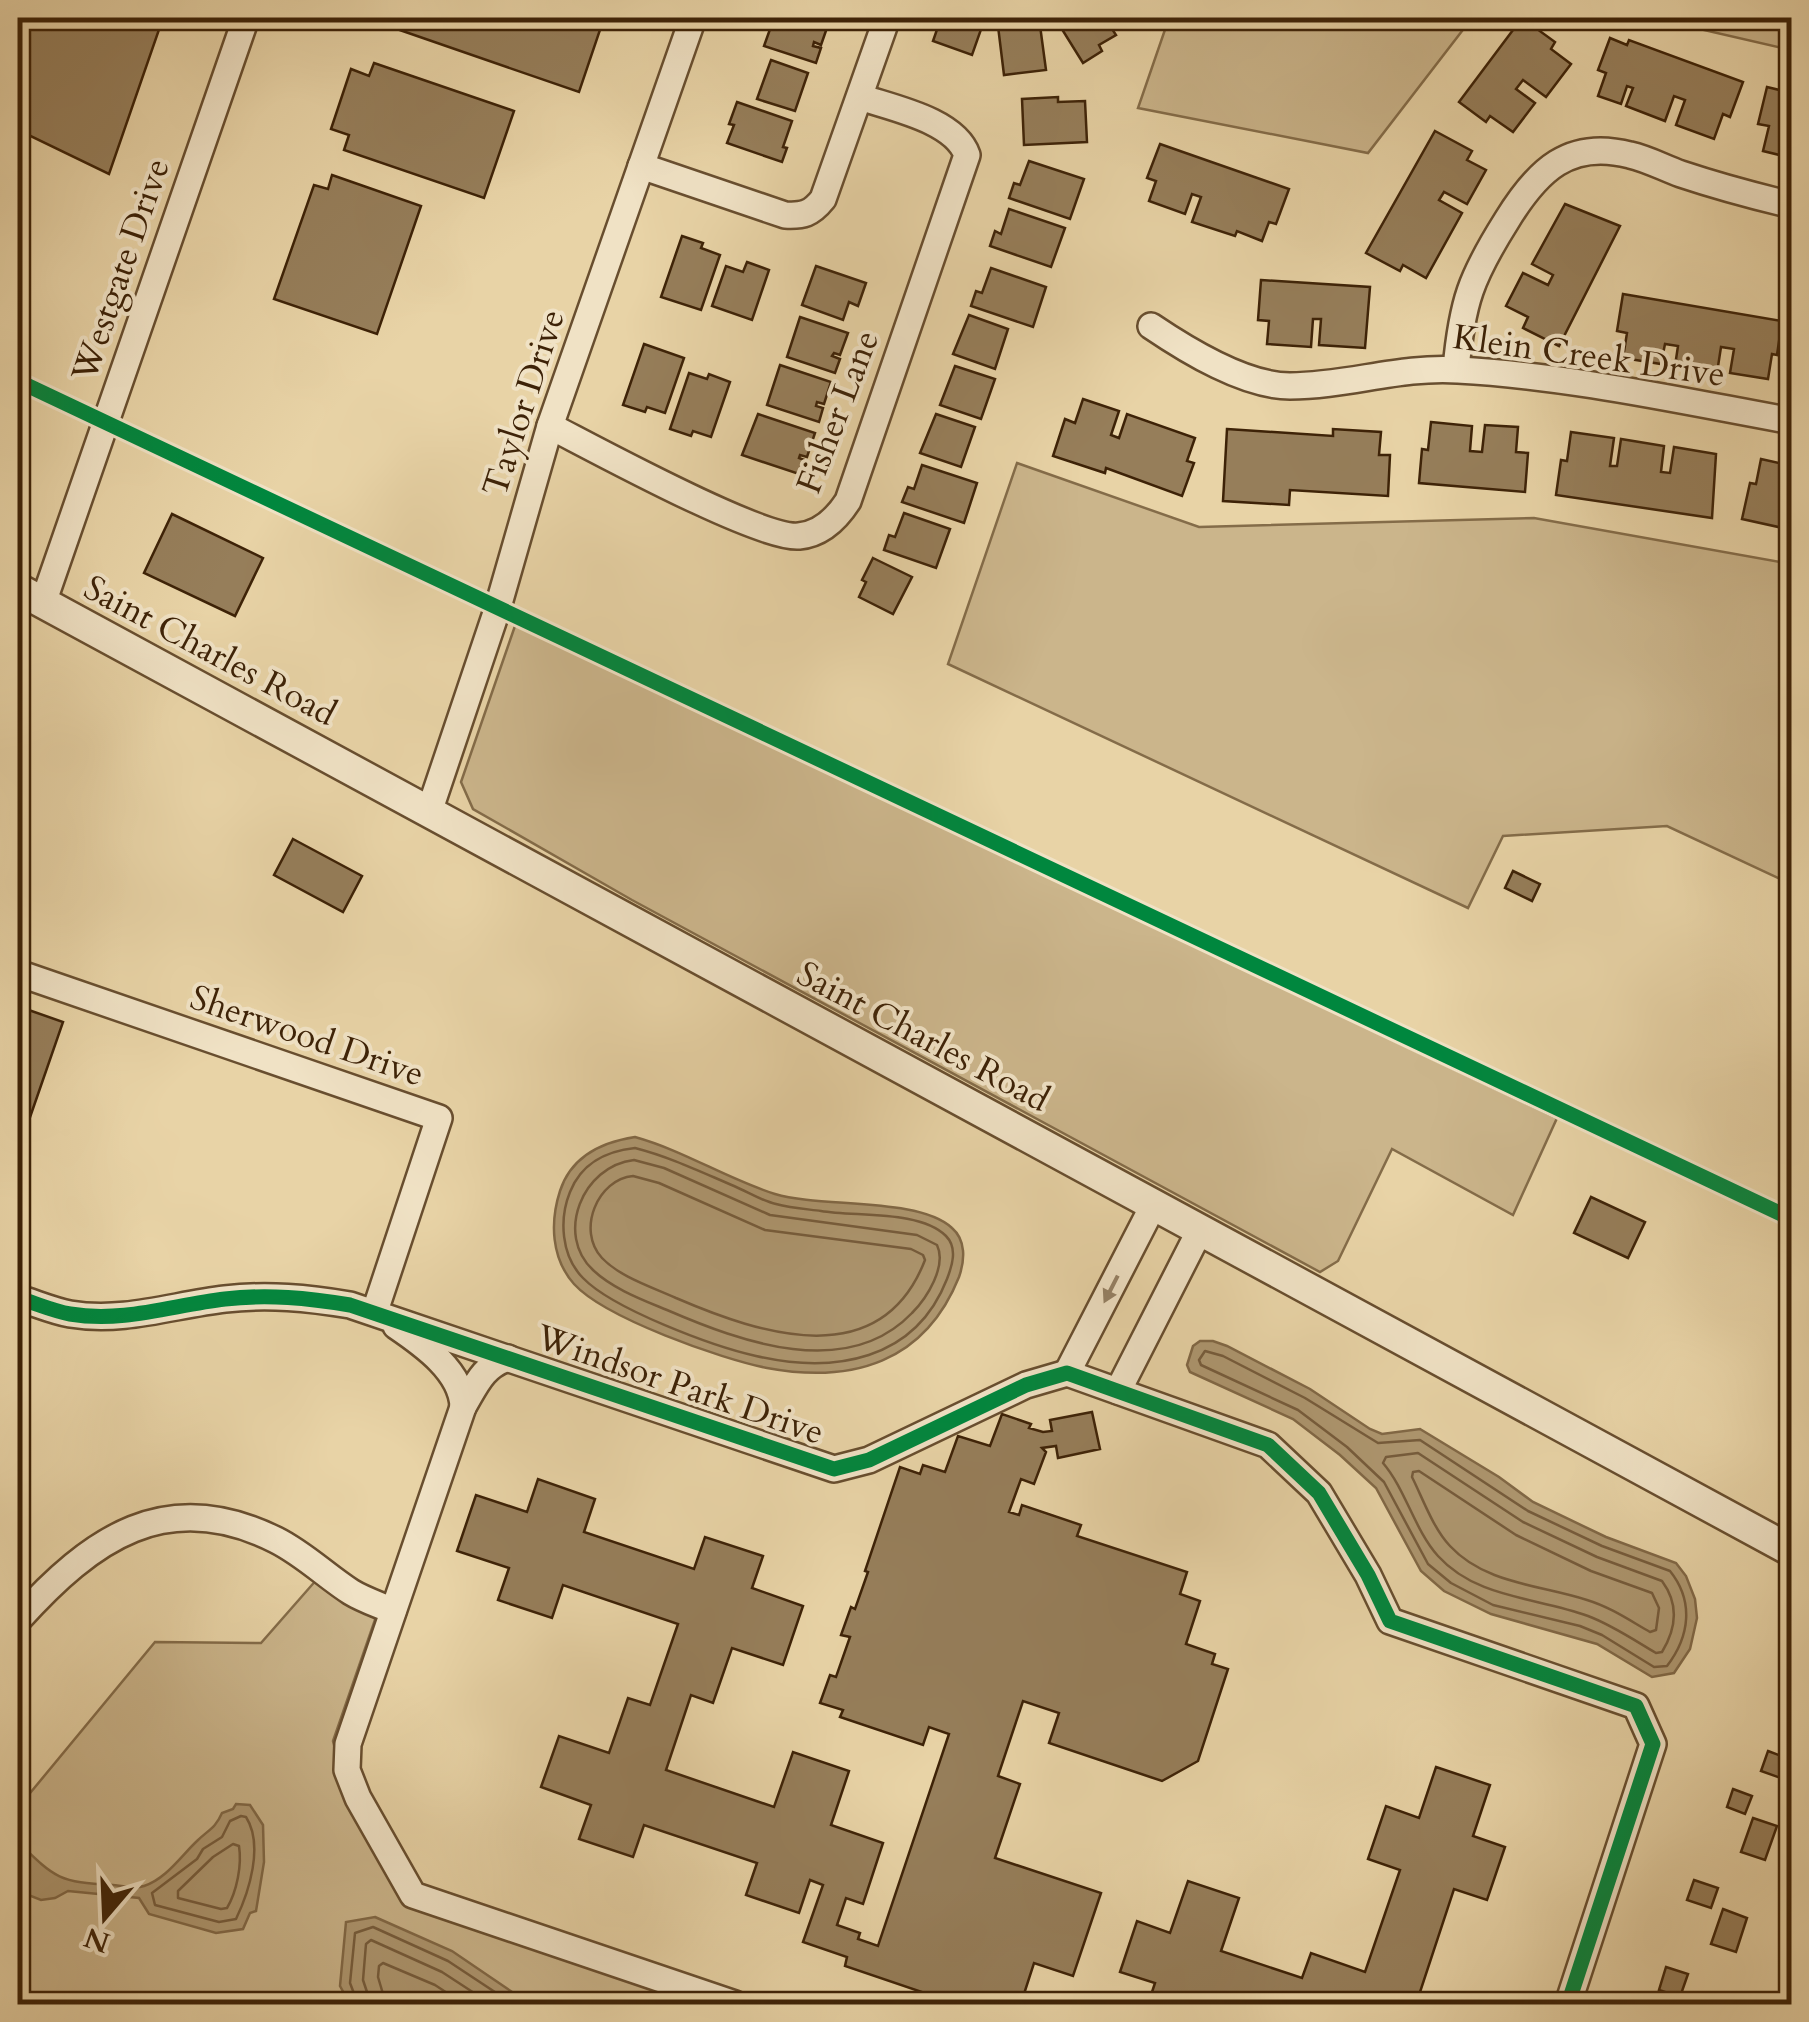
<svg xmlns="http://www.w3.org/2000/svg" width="1809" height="2022" font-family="Cardo,serif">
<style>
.green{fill:#cbb58b;stroke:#846c49;stroke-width:2.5}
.water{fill:#ae9770;stroke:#816846;stroke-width:2.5}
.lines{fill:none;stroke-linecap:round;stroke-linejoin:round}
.shore{stroke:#765c3c;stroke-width:2.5}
.building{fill:#967e5a;stroke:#3d2207;stroke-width:2.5}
.minor-casing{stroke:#684e2f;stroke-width:30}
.tertiary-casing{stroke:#684e2f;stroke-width:35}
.minor{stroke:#f0e2c5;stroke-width:25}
.tertiary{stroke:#f0e2c5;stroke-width:30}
.cycleway-casing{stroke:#f0e2c5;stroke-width:21}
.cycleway{stroke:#00873e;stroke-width:15}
.oneway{fill:#968266}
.labels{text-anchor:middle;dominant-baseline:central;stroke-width:8;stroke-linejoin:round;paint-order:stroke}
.street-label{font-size:35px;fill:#3d2207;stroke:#f0e2c5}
</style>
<rect width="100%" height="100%" fill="#e8d3a6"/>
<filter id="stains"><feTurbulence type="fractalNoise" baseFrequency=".002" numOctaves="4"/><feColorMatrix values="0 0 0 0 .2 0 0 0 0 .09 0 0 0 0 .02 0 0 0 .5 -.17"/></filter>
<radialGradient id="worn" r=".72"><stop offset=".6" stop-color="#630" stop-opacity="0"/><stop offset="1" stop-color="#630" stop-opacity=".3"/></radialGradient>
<!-- green -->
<g class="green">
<path d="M1169 18H1472L1368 153 1138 108Z"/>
<path d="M1652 18H1791V50Z"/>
<path d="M1017 463 1199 527 1534 518 1791 564 1792 877 1789 883 1667 826 1503 836 1468 908 948 664Z"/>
<path d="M516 623 1557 1118 1513 1215 1392 1149 1338 1261 1320 1272 632 900 473 809 461 782Z"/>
<path d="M318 1578 377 1614 333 1741 348 1799 403 1897 445 1919 707 2004H18V1797L26 1798 155 1642 261 1643Z"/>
</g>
<!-- water -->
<g class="water">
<path d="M635 1137C685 1151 727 1179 775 1194 821 1208 919 1197 952 1228 966 1240 965 1260 959 1277 925 1362 853 1384 767 1368 721 1359 605 1318 574 1284 551 1258 550 1222 560 1191 571 1157 602 1142 635 1137Z"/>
<path d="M1200 1341H1213L1227 1346 1310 1389 1370 1429 1382 1434 1420 1429 1499 1477 1533 1502 1606 1537 1676 1563 1686 1576 1695 1599 1697 1618 1690 1649 1674 1673 1652 1677 1597 1644 1491 1614 1444 1591 1421 1571 1376 1488 1340 1455 1293 1419 1190 1372 1187 1365 1193 1346Z"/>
<path d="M236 1804 250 1805 263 1825 264 1862 256 1911 250 1913 243 1929 216 1933 149 1914 139 1898 68 1891 55 1898 41 1900 18 1891V1842C56 1879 59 1882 113 1885 122 1886 135 1889 144 1886 166 1879 181 1856 197 1841 208 1830 215 1829 222 1813L233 1809Z"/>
<path d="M375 1917 452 1951 518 1996 556 2004H350L340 1986 346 1922Z"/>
</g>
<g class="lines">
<!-- shore -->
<g class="shore">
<path d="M635 1148C670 1157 701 1172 734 1186 748 1192 762 1201 776 1204 791 1208 806 1209 821 1211 856 1217 920 1210 946 1236 958 1248 952 1266 947 1279 915 1361 834 1374 756 1356 712 1346 613 1309 583 1278 561 1256 559 1219 570 1192 581 1164 606 1151 635 1148Z"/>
<path d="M634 1160 664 1168 770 1215 917 1235 937 1245C947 1266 927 1298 912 1313 847 1381 741 1342 667 1310 643 1300 613 1289 593 1270 555 1235 582 1166 634 1160Z"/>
<path d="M633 1176 659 1183 765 1230 911 1249 923 1255 925 1260C881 1374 762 1335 676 1298 652 1287 620 1277 602 1258 576 1230 598 1179 633 1176Z"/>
<path d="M1205 1351 1223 1356 1305 1398 1378 1443 1420 1440 1528 1511 1602 1546 1670 1571C1694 1601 1690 1636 1667 1666L1654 1667 1602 1635 1580 1626 1493 1605 1451 1583 1428 1564 1384 1482 1347 1447 1298 1410 1201 1365 1199 1360Z"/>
<path d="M1418 1453 1523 1522 1597 1557 1662 1581C1679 1604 1676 1629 1662 1652L1656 1653C1634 1640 1612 1625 1588 1616 1537 1597 1477 1599 1438 1556 1414 1529 1406 1490 1383 1463L1386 1457Z"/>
<path d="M1419 1471 1516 1535 1591 1571 1652 1593 1659 1608 1656 1630 1650 1632C1629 1620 1610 1607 1587 1600 1541 1585 1485 1584 1450 1546 1433 1528 1423 1499 1412 1477L1413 1472Z"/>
<path d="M241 1816 246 1817C264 1845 249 1892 236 1919L219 1922 155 1905 152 1893 197 1859 203 1849 222 1837 230 1821Z"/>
<path d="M233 1844 239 1846C242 1865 237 1891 227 1908L221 1909 178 1898V1891L213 1857Z"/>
<path d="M358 2004 350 1983 355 1933 373 1927 448 1961 513 2004"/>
<path d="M371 2004 363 1980 366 1944 371 1940 442 1972 491 2004"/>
<path d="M386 2004 378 1977 379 1966 383 1963 435 1985 464 2004"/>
</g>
</g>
<!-- building -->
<g class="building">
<path d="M18 18H163L109 174 18 130Z"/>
<path d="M365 18H604L579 92Z"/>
<path d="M774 18H815L829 22 821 45 814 42 813 46 821 48 816 63 764 46Z"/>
<path d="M941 18H985L972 55 933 41Z"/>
<path d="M997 18H1039L1046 70 1004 75Z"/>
<path d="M1055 18H1105L1116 35 1099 45 1102 51 1083 63Z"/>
<path d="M1522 18 1555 42 1551 49 1571 64 1546 97 1523 80 1516 89 1535 103 1513 132 1490 116 1486 122 1459 102Z"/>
<path d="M1610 38 1627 45 1629 40 1743 82 1730 117 1723 114 1714 139 1676 125 1685 100 1674 96 1665 121 1626 106 1633 88 1627 86 1621 104 1598 96 1606 73 1598 70Z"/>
<path d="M771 60 808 73 795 111 757 99Z"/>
<path d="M374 63 514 111 484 198 344 150 349 135 331 129 351 69 369 76Z"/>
<path d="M1767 87 1792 93V158L1763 151 1769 126 1758 124Z"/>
<path d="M1058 97V102L1085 101 1087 142 1024 145 1022 99Z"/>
<path d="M737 102 792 121 783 147 787 148 782 162 727 143 734 125 729 124Z"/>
<path d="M1435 131 1472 151 1467 160 1486 170 1467 204 1444 192 1439 200 1462 213 1426 278 1403 265 1400 271 1366 253Z"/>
<path d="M1160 144 1289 189 1276 224 1269 222 1262 241 1237 231 1235 236 1192 222 1201 197 1192 194 1185 214 1149 201 1156 181 1147 178Z"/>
<path d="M1029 161 1084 179 1070 219 1009 198 1014 183 1020 185Z"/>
<path d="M332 175 421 206 377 334 274 299 314 185 328 189Z"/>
<path d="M1565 204 1620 226 1559 346 1523 328 1528 317 1506 306 1523 273 1548 285 1553 275 1532 264Z"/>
<path d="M1009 209 1065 228 1051 267 990 246 995 231 1001 234Z"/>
<path d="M682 236 703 243 701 248 720 255 701 310 661 297Z"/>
<path d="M747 262 769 270 752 320 712 306 726 266 743 272Z"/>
<path d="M816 266 866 283 858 306 849 302 843 320 802 305Z"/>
<path d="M991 268 1046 287 1033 327 971 306 976 291 982 293Z"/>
<path d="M1261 280 1370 287 1365 348 1319 345 1321 319H1313L1311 347 1267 344 1269 321 1258 320Z"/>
<path d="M1623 294 1782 321 1777 355 1772 354 1768 379 1730 373 1734 349 1721 347 1717 373 1675 366 1678 346 1665 344 1661 364 1623 358 1627 333 1617 331Z"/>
<path d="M969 315 1008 329 995 369 953 354Z"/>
<path d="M800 317 848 333 840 355 834 353 832 356 840 359 835 373 787 357Z"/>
<path d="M644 344 684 358 665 413 647 407 645 412 623 405Z"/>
<path d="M780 365 831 382 824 404 817 402 816 406 823 408 819 422 767 405Z"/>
<path d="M955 366 995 379 981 419 940 405Z"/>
<path d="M689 373 707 379 709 374 730 382 711 437 693 431 691 436 670 429Z"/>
<path d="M1083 399 1119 411 1111 435 1119 438 1127 414 1195 438 1187 461 1194 463 1182 496 1106 468 1105 473 1053 456 1065 419 1075 423Z"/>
<path d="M758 414 815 433 807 457 800 455 799 458 807 461 802 475 742 455Z"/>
<path d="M936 414 975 427 961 467 920 453Z"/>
<path d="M1431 422 1472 426 1470 451 1482 452 1485 425 1518 427 1516 452 1528 453 1525 492 1419 483 1422 449 1428 450Z"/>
<path d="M1227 429 1333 436V429L1381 432 1379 455H1390L1388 496 1290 490 1289 505 1223 501Z"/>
<path d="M1571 432 1614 438 1610 466H1617L1621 439 1664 446 1661 472 1670 473 1674 447 1716 454 1712 518 1556 495 1561 460 1567 461Z"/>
<path d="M1761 459 1792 466V530L1742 519 1750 483 1756 484Z"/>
<path d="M922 465 977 483 964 523 902 502 908 487 914 489Z"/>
<path d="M904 513 950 529 936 568 884 550 889 535 895 537Z"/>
<path d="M172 514 263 558 235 616 144 573Z"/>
<path d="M873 558 912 577 893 614 859 597 866 582 862 580Z"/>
<path d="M293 839 362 876 343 912 274 875Z"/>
<path d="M1513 871 1540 884 1532 901 1505 888Z"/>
<path d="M23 1008 63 1022 28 1123 18 1119V1024Z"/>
<path d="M1591 1197 1645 1222 1628 1258 1574 1233Z"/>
<path d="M1092 1412 1100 1449 1058 1458 1056 1446 1042 1448 1046 1452 1034 1484 1021 1479 1009 1512 1019 1515 1022 1505 1081 1525 1077 1536 1187 1572 1180 1594 1200 1601 1186 1644 1215 1654 1212 1664 1228 1669 1198 1761 1162 1781 1049 1743 1059 1713 1023 1701 998 1776 1020 1784 995 1858 1101 1893 1073 1976 1034 1963 1023 1997 1032 2000 1031 2004H957L845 1966 847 1957 803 1942 823 1885 810 1880 799 1913 746 1895 757 1863 644 1825 633 1857 579 1839 591 1805 541 1787 559 1736 609 1753 628 1698 650 1705 678 1624 563 1585 552 1618 498 1600 509 1568 457 1551 476 1495 527 1512 538 1479 595 1499 584 1532 694 1569 705 1537 763 1556 752 1588 803 1606 783 1665 732 1648 713 1703 691 1695 666 1770 774 1807 793 1752 849 1771 831 1825 883 1843 863 1904 846 1898 837 1925 860 1933 858 1939 878 1946 949 1734 929 1727 923 1745 840 1717 843 1710 820 1703 830 1675 836 1677 850 1637 841 1635 851 1607 855 1609 868 1572 865 1571 900 1467 920 1474 923 1465 945 1472 958 1436 990 1446 1002 1414 1031 1424 1029 1428 1043 1432 1052 1431 1050 1420Z"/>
<path d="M1768 1751 1792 1760V1782L1761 1771Z"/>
<path d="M1436 1767 1490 1785 1473 1836 1505 1847 1487 1900 1454 1889 1420 1992 1450 2004H1288L1267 1997 1264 2004H1148L1155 1983 1120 1972 1137 1921 1170 1933 1188 1881 1239 1898 1221 1951 1302 1978 1311 1953 1365 1972 1400 1870 1368 1859 1386 1806 1419 1818Z"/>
<path d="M1733 1789 1752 1796 1745 1814 1727 1807Z"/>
<path d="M1753 1818 1777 1826 1765 1860 1741 1852Z"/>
<path d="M1694 1880 1718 1888 1711 1908 1687 1900Z"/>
<path d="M1723 1909 1747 1918 1736 1952 1711 1944Z"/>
<path d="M1666 1967 1688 1974 1680 1997 1659 1990Z"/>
</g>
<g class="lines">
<!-- minor casing -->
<g class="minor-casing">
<g id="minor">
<path d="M641 166 785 215C803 216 811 214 823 199L887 18"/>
<path d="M1151 326C1188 351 1245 386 1290 386 1347 386 1401 366 1458 370 1569 376 1682 401 1792 421"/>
<path d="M1456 369C1462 302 1471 277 1507 220 1537 171 1569 139 1630 155 1648 159 1664 168 1681 174 1717 186 1754 196 1792 205"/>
<path d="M550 426C593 448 761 540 799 536 821 534 837 518 848 501L967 155C955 120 892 108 860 97"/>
<path d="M43 603 246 18"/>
<path d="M429 812 498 607 550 426 693 18"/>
<path d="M18 973 439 1118 375 1311"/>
<path d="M18 1298C35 1303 53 1311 70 1314 124 1323 173 1305 225 1299 268 1294 308 1298 350 1305L834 1469 869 1460 1026 1385 1067 1373 1268 1445 1319 1493 1368 1575 1390 1621 1636 1706 1653 1744 1568 2004"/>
<path d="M396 1326C424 1345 462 1372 463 1407"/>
<path d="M508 1358C483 1366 476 1385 463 1407L348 1744 347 1770 358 1798 413 1895 735 2004"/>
<path d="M1067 1373 1154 1204"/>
<path d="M1118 1391 1200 1230"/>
<path d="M18 1620C91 1539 166 1485 276 1540 304 1554 326 1576 351 1592 364 1600 380 1605 393 1611"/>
</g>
</g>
<!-- tertiary casing -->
<g class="tertiary-casing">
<path id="tertiary" d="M18 589 1792 1551"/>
</g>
<!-- minor -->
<use href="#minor" class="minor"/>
<!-- tertiary -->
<use href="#tertiary" class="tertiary"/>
<!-- cycleway casing -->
<g class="cycleway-casing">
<g id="cycleway">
<path d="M18 381 1792 1219"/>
<path d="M18 1298C35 1303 53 1311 70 1314 124 1323 173 1305 225 1299 268 1294 308 1298 350 1305L834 1469 869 1460 1026 1385 1067 1373 1268 1445 1319 1493 1368 1575 1390 1621 1636 1706 1653 1744 1568 2004"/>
</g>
</g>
<!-- cycleway -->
<use href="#cycleway" class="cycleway"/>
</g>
<!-- one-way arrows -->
<defs><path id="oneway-solid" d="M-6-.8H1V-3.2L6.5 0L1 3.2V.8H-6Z" transform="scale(2.5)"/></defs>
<use class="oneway" href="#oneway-solid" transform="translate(1111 1289) rotate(117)"/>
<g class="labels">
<!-- street labels -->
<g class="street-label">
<text transform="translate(121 270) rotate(-71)">Westgate Drive</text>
<text transform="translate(1589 356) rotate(8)">Klein Creek Drive</text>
<text transform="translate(524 403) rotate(-72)">Taylor Drive</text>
<text transform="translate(838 412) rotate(-69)">Fisher Lane</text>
<text transform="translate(210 651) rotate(28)">Saint Charles Road</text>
<text transform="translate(307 1036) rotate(19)">Sherwood Drive</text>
<text transform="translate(923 1037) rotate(28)">Saint Charles Road</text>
<text transform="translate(680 1385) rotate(19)">Windsor Park Drive</text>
</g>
</g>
<!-- margin -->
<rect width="1809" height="2022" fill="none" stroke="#e8d3a6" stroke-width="60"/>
<rect x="20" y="20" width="1769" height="1982" fill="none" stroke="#3d2207" stroke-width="5"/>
<rect x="30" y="30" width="1749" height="1962" fill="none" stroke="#3d2207" stroke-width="2.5"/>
<!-- north arrow -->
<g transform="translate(105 1917) rotate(199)" stroke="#f0e2c5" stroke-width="8" paint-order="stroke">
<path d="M0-8L18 38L0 25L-18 38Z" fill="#3d2207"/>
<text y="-15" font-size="28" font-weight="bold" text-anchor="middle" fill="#3d2207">N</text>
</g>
<rect width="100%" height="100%" filter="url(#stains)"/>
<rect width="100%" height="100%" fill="url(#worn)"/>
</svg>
